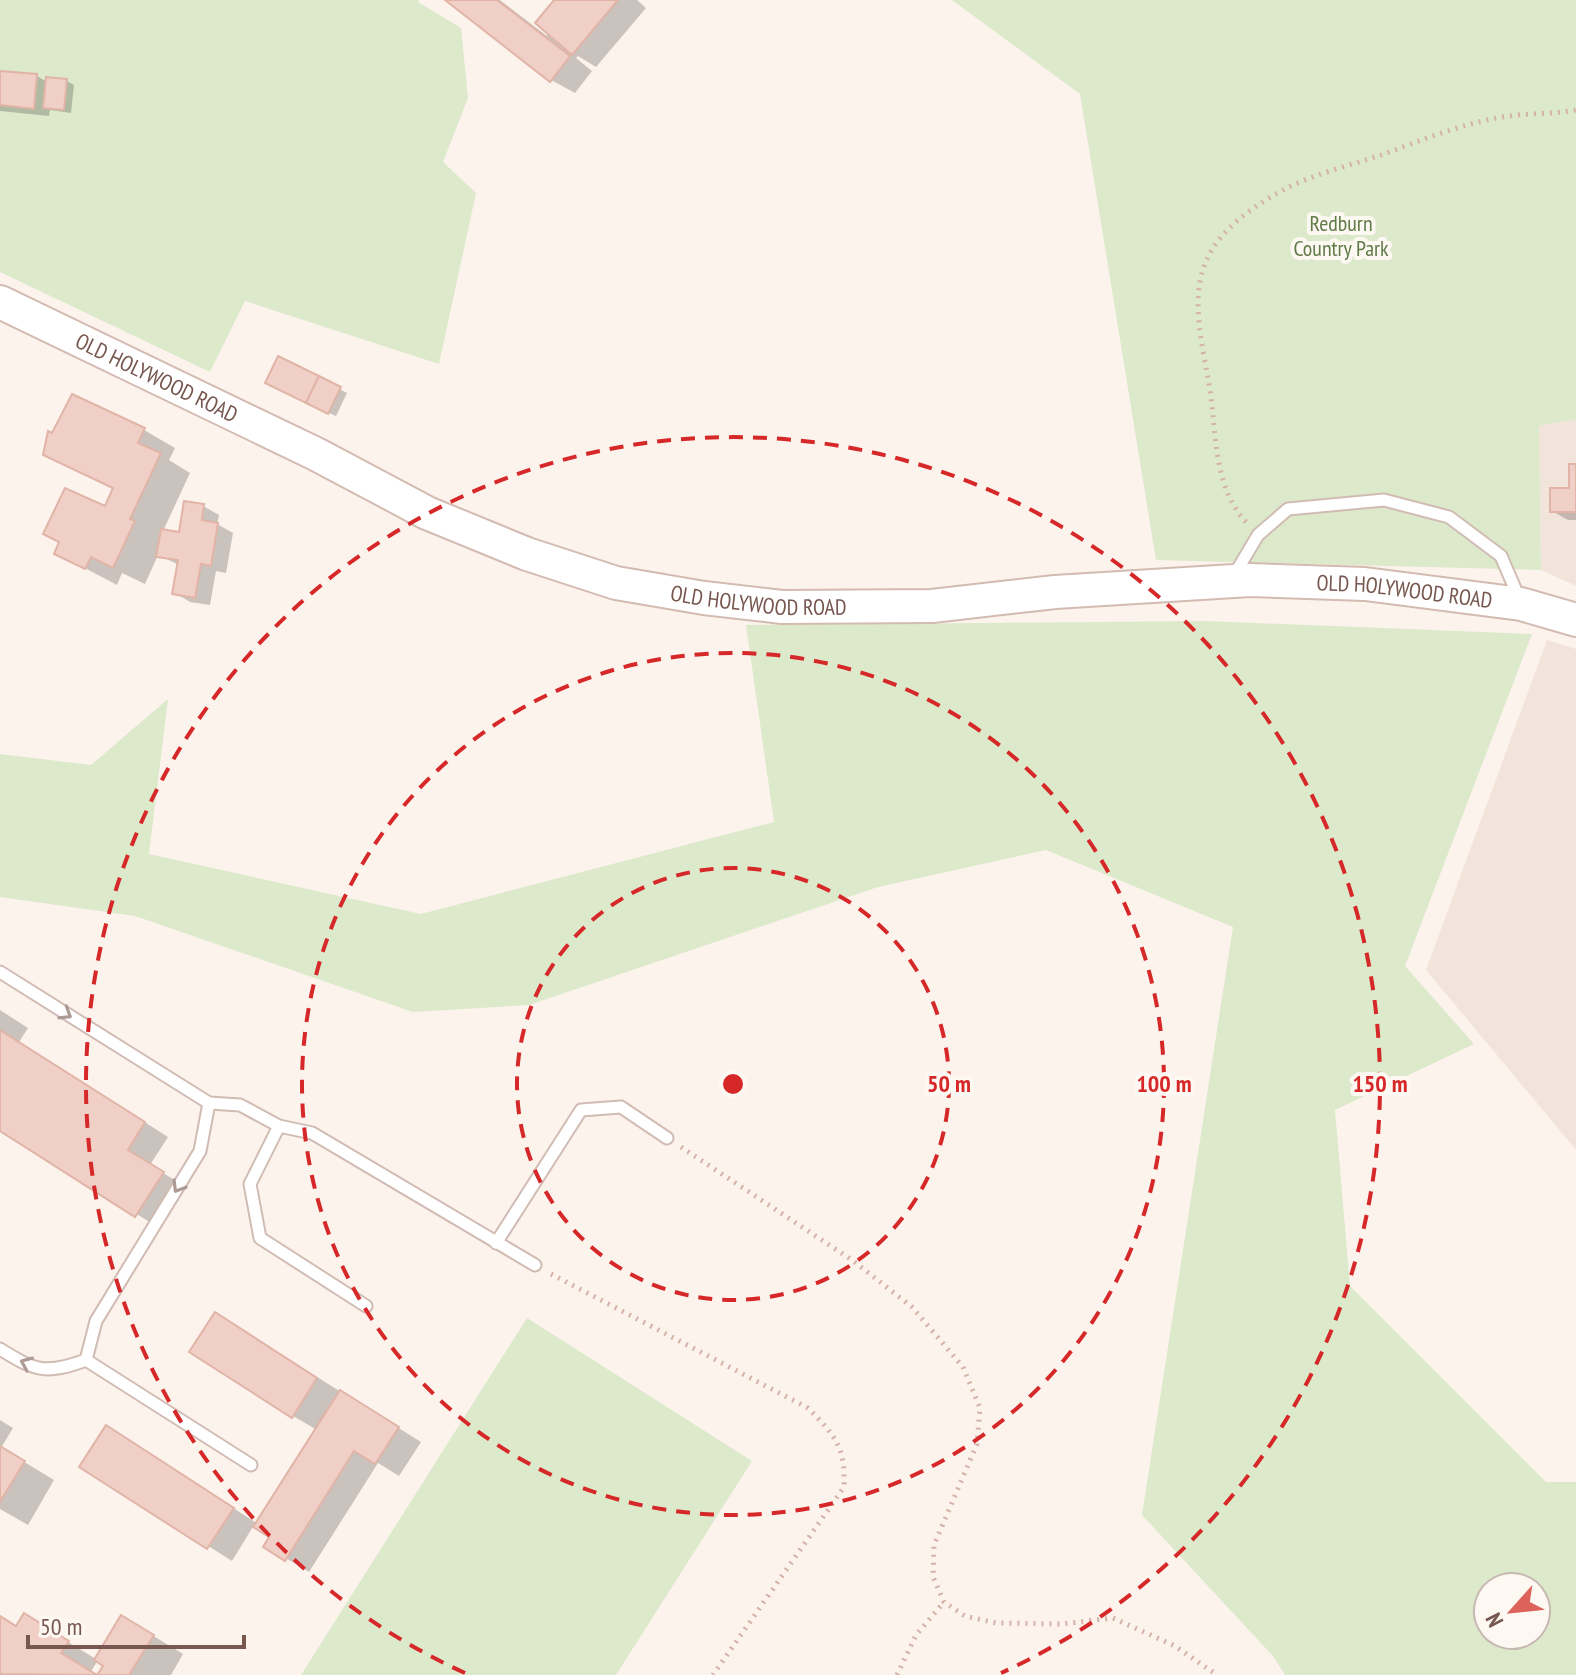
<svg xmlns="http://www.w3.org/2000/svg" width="1576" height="1675" font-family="'PT Sans Narrow',sans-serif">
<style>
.residential{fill:#f3e4db}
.green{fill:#dce9cb;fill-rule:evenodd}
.shadow{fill:#0003}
.building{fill:#f0cfc6;stroke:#e1b4a7;stroke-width:2}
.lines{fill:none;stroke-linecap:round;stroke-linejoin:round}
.lane-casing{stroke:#d1bcb4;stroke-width:15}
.secondary-casing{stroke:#d3bbb2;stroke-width:36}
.path{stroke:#d5b2a8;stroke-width:5;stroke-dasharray:2 6;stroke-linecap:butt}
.lane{stroke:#fff;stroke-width:11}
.secondary{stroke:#fff;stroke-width:32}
.oneway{stroke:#ad9a96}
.ring{fill:none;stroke:#d62828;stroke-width:4;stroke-dasharray:14 10}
.labels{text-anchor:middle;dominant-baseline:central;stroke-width:8;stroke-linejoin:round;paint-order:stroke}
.park-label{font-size:22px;fill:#5f7b48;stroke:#fef8f3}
.street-label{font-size:22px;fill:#775750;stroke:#fef8f3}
.centre{fill:#d62828;stroke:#fef8f3;stroke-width:4}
.ring-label{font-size:24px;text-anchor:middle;font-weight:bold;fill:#d62828;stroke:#fef8f3;stroke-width:8;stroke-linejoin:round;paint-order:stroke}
</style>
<rect width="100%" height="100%" fill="#fcf3ed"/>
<!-- residential -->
<g class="residential">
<path d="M1576 419V586L1541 570 1539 426Z"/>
<path d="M1547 640 1576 649V1150L1426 970Z"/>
</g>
<!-- green -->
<g class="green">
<path d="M0 0H419L418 2 461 28 468 98 443 162 476 193 439 364 245 301 210 372 0 272Z"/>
<path d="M952 0H1576V419L1539 426 1541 570 1156 560 1080 94Z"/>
<path d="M1205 621 1532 634 1405 966 1474 1044 1335 1110 1350 1286 1546 1482H1576V1675H1285L1273 1656 1142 1515 1233 927 1046 850 878 887 529 1005 413 1012 135 916 0 897V754L91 765 168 699 149 854 421 914 774 822 746 625ZM1488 1587H1536V1635H1488Z"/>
<path d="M527 1318 752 1461 616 1675H301Z"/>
</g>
<!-- shadow -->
<g class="shadow">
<path d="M448 0H500L547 36 557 0H637L646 8 596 67 578 56 576 58 592 71 575 93 551 80Z"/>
<path d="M0 73 37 76 47 82 48 79 67 81 74 85 71 113 50 110 49 116 0 111Z"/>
<path d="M279 359 347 393 336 416 322 410Z"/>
<path d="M144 430 175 448 169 460 190 473 163 531 181 534 203 506 219 515 217 524 233 533 226 573 216 571 210 605 190 602 175 593 179 565 158 555 145 584 122 573 117 585 56 553 106 509 114 490 46 454Z"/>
<path d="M1576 466V520H1568L1552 511 1571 490Z"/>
<path d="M0 1010 28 1028 19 1042 168 1137 150 1165 186 1187 159 1228 0 1128Z"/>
<path d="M239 1328 421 1442 399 1476 378 1463 309 1572 266 1546 272 1536 254 1525 232 1561 82 1466 130 1441 258 1524 317 1430 293 1416Z"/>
<path d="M0 1420 13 1428 1 1448 54 1480 28 1525 0 1509Z"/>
<path d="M0 1617 17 1628 55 1634 96 1659 152 1635 183 1654 171 1675H100L106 1665 98 1660 90 1673 94 1675H5L0 1672Z"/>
</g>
<!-- building -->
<g class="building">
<path d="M445 0H497L570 56 550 82Z"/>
<path d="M554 0H618L572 55 535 23Z"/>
<path d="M0 71 37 74 34 109 0 105Z"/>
<path d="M46 77 67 79 64 110 43 108Z"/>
<path d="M278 356 319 376 306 403 265 383Z"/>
<path d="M319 376 341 387 328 414 306 403Z"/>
<path d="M72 394 145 428 138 443 161 453 130 519 135 521 113 568 91 557 85 569 54 554 59 542 43 534 65 488 105 506 113 488 43 455 48 431 52 433Z"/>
<path d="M1569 464H1576V512H1550V488H1569Z"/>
<path d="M184 501 204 504 202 520 218 523 211 566 201 564 195 598 172 594 178 560 156 557 161 529 179 532Z"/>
<path d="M0 1030 145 1122 128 1150 164 1172 135 1217 0 1131Z"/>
<path d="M215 1312 317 1378 292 1418 189 1352Z"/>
<path d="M340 1390 399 1427 375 1464 354 1451 285 1561 263 1547 269 1537 253 1527Z"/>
<path d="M106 1425 234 1508 207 1549 79 1467Z"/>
<path d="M0 1446 25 1461 0 1502Z"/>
<path d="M24 1613 69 1641 61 1653 97 1675 0 1674V1616L16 1626Z"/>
<path d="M121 1615 154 1635 129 1675H97L103 1666 94 1660Z"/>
</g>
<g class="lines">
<!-- lane casing -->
<g class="lane-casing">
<g id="lane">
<path d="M1233 577 1258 535 1288 509 1384 500 1449 517 1501 556 1519 598"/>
<path d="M0 972 209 1103 200 1151 96 1321 86 1360C46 1375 35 1371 0 1349"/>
<path d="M209 1103 240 1105 279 1126 312 1133 535 1265"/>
<path d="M279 1126 250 1184 260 1238 366 1306"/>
<path d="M496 1243 581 1110 621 1107 667 1138"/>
<path d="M86 1360 251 1465"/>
</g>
</g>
<!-- secondary casing -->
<g class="secondary-casing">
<g id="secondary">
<path id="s1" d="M0 302 316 454 427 513 527 554 616 583 704 598 782 607 932 606 1055 592 1250 580 1365 584 1521 604 1576 620"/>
</g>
</g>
<!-- path -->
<g class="path">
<path d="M1246 522C1212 485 1217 431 1209 384 1202 342 1188 293 1210 253 1225 225 1261 201 1289 187 1318 173 1351 165 1381 155 1422 140 1466 122 1509 116 1532 113 1554 114 1576 110"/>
<path d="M681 1147 852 1260 912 1307 963 1367 980 1408 977 1444 934 1545 933 1577 944 1602 965 1616 996 1623 1062 1624 1113 1618 1175 1646 1217 1675"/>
<path d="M551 1274 808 1408C835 1435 846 1448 844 1487L713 1675"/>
<path d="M897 1675 916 1635 944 1602"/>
</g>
<!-- lane -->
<use href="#lane" class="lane"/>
<!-- secondary -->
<use href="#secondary" class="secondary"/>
</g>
<!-- one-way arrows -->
<defs><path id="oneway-chevron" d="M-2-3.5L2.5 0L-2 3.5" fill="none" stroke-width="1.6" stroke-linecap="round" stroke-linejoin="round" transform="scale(2)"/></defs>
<g class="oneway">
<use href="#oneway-chevron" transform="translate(66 1014) rotate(32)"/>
<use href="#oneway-chevron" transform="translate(178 1187) rotate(121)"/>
<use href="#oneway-chevron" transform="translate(26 1363) rotate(-157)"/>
</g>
<!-- distance rings -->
<g class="ring">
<circle cx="733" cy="1084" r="216"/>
<circle cx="733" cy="1084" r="431"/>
<path d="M465 1673A647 647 0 1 1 1001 1673"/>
</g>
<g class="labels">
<!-- park labels -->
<g class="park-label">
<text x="1341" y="223">Redburn<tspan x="1341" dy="25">Country Park</tspan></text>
</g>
<!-- street labels -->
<g class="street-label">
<text stroke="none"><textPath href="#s1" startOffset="174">OLD HOLYWOOD ROAD</textPath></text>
<text stroke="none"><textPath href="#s1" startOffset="1470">OLD HOLYWOOD ROAD</textPath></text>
<text stroke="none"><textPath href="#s1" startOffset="822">OLD HOLYWOOD ROAD</textPath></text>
</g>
</g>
<circle cx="733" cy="1084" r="12" class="centre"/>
<g class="ring-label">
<text x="949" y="1092">50 m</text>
<text x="1164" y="1092">100 m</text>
<text x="1380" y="1092">150 m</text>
</g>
<!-- north arrow -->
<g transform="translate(1512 1611) rotate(243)"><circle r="38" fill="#fef8f3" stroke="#c8b8b2" stroke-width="2"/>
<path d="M0-6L14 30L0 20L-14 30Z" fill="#dd625b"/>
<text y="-12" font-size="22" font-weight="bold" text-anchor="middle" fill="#775750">N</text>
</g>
<!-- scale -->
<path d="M28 1635v12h216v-12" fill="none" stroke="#775750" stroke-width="4"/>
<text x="40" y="1635" font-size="24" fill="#775750" stroke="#fef8f3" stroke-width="6" paint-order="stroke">50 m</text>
</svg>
